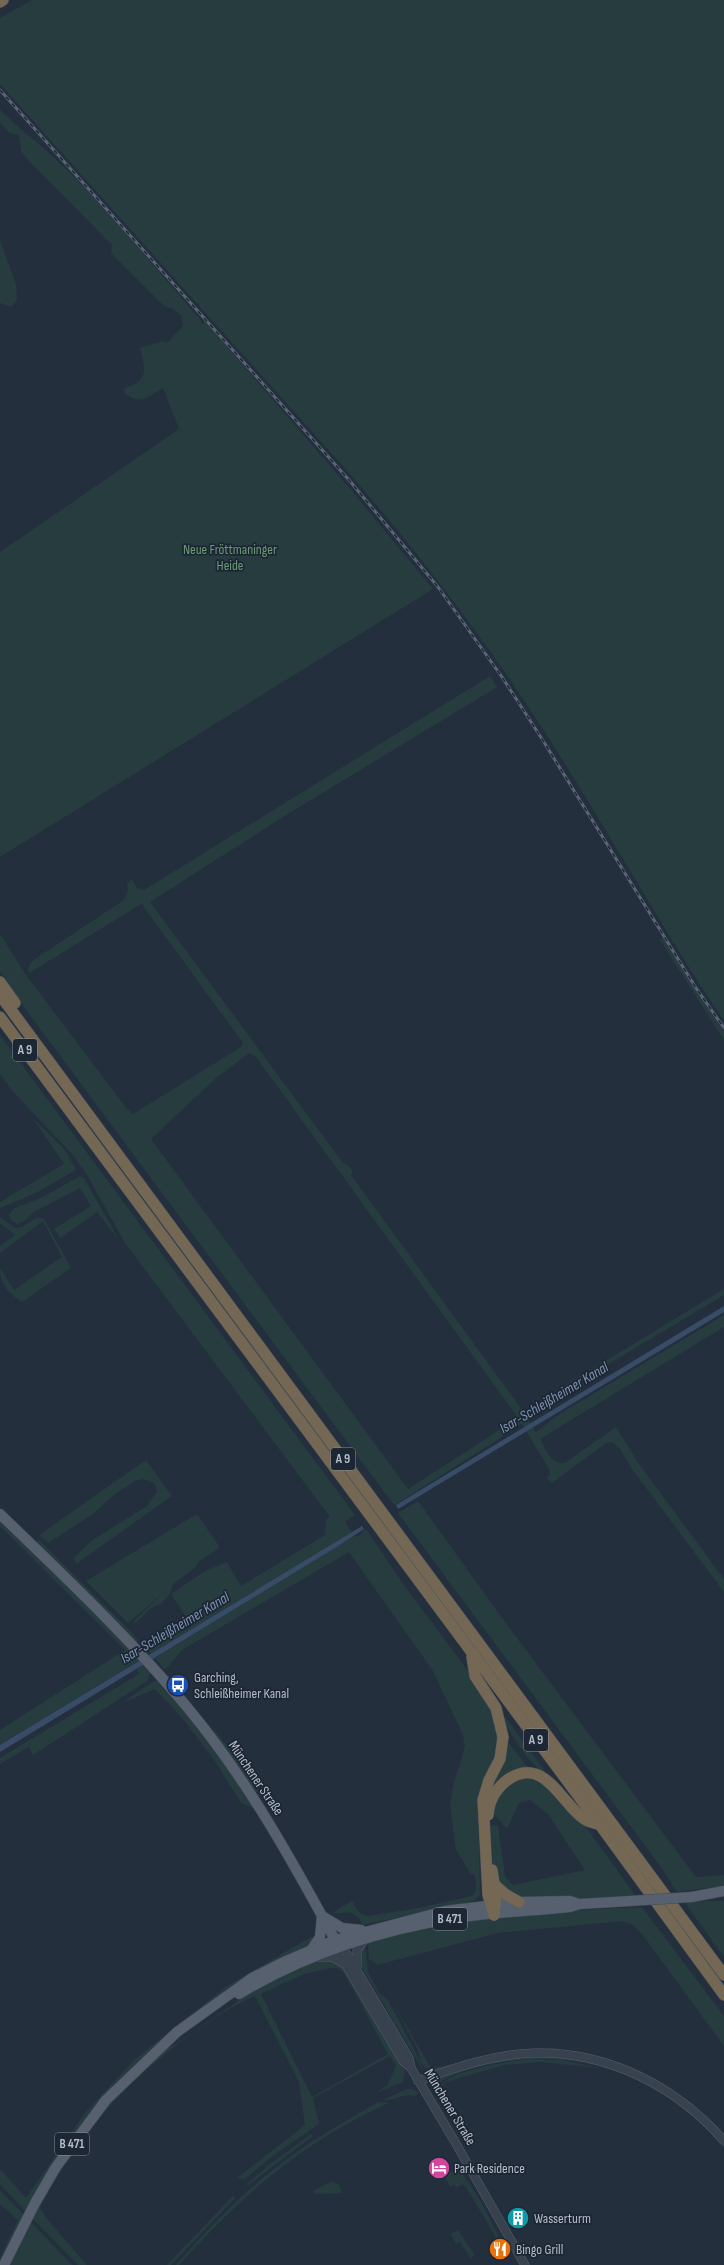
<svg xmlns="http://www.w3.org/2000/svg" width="724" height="2265" font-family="'Sofia Sans Condensed',sans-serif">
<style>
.green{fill:#263c3f;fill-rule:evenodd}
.water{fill:#394c67}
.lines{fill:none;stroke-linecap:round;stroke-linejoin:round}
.minor-casing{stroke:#565f6c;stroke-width:9}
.major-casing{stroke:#414a57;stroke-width:11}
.highway-casing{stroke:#434c59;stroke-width:12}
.minor{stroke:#38414e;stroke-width:8}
.major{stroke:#56606e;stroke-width:10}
.highway{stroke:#746855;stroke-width:11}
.rail-casing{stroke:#5a6575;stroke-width:3}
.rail{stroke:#1d2633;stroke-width:1.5;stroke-dasharray:4.5;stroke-linecap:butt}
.major-bridge-casing{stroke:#414a57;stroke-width:11;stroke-linecap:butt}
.major-bridge{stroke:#56606e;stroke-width:10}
.labels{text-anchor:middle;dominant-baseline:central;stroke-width:3.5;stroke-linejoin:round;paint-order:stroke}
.shield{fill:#1d2633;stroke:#878f9c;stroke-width:1}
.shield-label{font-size:13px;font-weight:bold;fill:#b4bcc9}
.park-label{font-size:14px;fill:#6b9a76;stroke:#1d2633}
.poi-label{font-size:14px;fill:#b4bcc9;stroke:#1d2633;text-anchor:start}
.street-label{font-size:14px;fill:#b4bcc9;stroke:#1d2633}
.water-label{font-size:15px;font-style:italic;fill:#7c92b1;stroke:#1d2633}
</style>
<rect width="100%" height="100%" fill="#242f3e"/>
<!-- green -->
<g class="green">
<path d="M32 0H724V1020C701 988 681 955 661 922 624 861 588 800 550 740 490 646 423 558 350 474L0 84V18Z"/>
<path d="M0 110C16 126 34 139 50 154 103 202 152 265 199 318L202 324 205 321 351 490 433 589 0 857V552L179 429 163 388C147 397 141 406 124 393L125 388C150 381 145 368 140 348L163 341 167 343 183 326 181 315 172 308 165 307 114 256 111 252 112 245 29 161 21 151 19 135 10 133 0 123Z"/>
<path d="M0 240 16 284 17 300 11 307 0 303Z"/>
<path d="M490 676 497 687 283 817 150 902 343 1163 349 1166 353 1171 351 1175 523 1411 724 1289V1295L525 1414 536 1432 558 1415 724 1315V1327L540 1439C547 1451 550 1464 565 1463L616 1427 639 1464 724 1579V1592L632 1469 620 1449 612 1442 606 1443 552 1483 547 1478 550 1474 549 1469 522 1424 395 1505 391 1501 29 1014 0 971V934L26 975 127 1109 133 1114 241 1047 243 1043 143 906V903L29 973 28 969 32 961 124 900 128 891 127 883 132 879 138 889 144 890ZM249 1053 256 1057 516 1415V1419L408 1489 151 1139 215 1079Z"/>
<path d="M663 938 724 1032V1040L660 940Z"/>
<path d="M0 1035 355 1515 345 1522 352 1532 151 1654 147 1649 150 1641 162 1635 168 1639 172 1636 171 1630 174 1629 179 1633 192 1626 171 1594 205 1571 227 1562 241 1586 325 1535 326 1520 330 1517 125 1243 86 1173 71 1153 14 1093 0 1074Z"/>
<path d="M33 1118 65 1150 76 1170 36 1193 0 1208V1202L64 1164Z"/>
<path d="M88 1122 399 1543 396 1545 85 1124Z"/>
<path d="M80 1176 84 1178 119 1240 97 1212 60 1238 54 1229 91 1206 80 1188 32 1213 26 1220 17 1224 10 1219 9 1214 15 1208 43 1197Z"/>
<path d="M0 1217 15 1228 22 1227 37 1217 44 1219 71 1268 22 1302C8 1293 0 1284 0 1268L14 1290 62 1257 43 1221 0 1253V1246L15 1235 0 1223Z"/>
<path d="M146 1460 172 1496 76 1564 74 1558 91 1541 147 1506 157 1491 155 1484 144 1479 135 1481 115 1494 93 1514 48 1543 39 1535Z"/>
<path d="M418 1501 505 1622 696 1877 724 1875V1886L677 1892 661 1867 398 1513Z"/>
<path d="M197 1514 219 1546 218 1549 198 1562 196 1567 173 1584 170 1594 160 1605C151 1605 143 1617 135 1623L134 1621 162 1594 128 1623 86 1581Z"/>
<path d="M0 1519 118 1634 130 1651V1656L132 1659 136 1655 140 1660 0 1745V1730L125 1650 0 1526Z"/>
<path d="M366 1529 404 1585 480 1687 499 1730 497 1754 478 1800 480 1895 474 1901 363 1925C352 1906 347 1915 332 1913L352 1901C356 1908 359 1915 368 1916L413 1909 472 1896C478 1890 476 1882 474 1874H471L456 1850 450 1805 453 1786 465 1747 463 1735 433 1671 349 1552 182 1650 165 1670 155 1658 355 1535 357 1537Z"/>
<path d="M39 1540 133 1634 138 1642 134 1641 35 1542Z"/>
<path d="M144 1664 151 1672 147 1681 33 1755 29 1747 0 1764V1758L139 1674 137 1669Z"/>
<path d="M154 1681H157L179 1703 200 1730 255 1806 253 1808 241 1803 215 1761 183 1719 155 1689 122 1703Z"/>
<path d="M505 1717 548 1775C530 1766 511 1736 503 1718Z"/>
<path d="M214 1729C227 1748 250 1770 257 1792L252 1791 213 1732Z"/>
<path d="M509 1743 529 1769 487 1798 506 1754Z"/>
<path d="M536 1778 573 1809 635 1895C613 1897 520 1903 505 1892 488 1879 492 1844 490 1825L498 1826 505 1876 513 1885 585 1870 548 1814 530 1800 519 1803 507 1829 491 1811 494 1797 516 1779Z"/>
<path d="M704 1901H724V1957L685 1903Z"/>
<path d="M642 1907 724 2016V2046L642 1934 633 1925 622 1921 498 1933 377 1965 369 1959 368 1941C457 1917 550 1910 642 1907Z"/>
<path d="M311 1937H314L313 1945 276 1963 131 2070 26 2212 0 2184V2169L26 2198 85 2113 134 2060 227 1986Z"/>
<path d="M365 1945 368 1972 379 1993 388 2000 416 2053 424 2072 361 1966 360 1952Z"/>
<path d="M326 1958 344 1967 405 2072 403 2082 373 2094 387 2086 396 2066 390 2056 313 2098 319 2124 275 2154 245 2179 237 2178 305 2125 299 2082 255 1996C233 2005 210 2021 190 2035 124 2083 78 2135 40 2208L47 2219 87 2265H78L31 2217C61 2161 100 2107 145 2061 152 2054 165 2050 174 2045 221 2015 270 1972 326 1958ZM331 1968H338L344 1973 388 2054 312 2097 261 1994 304 1974Z"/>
<path d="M391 2000 431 2068 445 2066 491 2055 429 2073 420 2061 418 2050Z"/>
<path d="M523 2055C590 2054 658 2075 706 2124 711 2130 724 2139 724 2147 668 2079 579 2044 492 2064 470 2069 455 2072 436 2085L431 2080 471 2066Z"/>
<path d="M529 2059 562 2060 600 2068 540 2062 504 2065 446 2082 439 2088C450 2069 508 2062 529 2059Z"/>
<path d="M407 2089H412L419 2093 414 2096C404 2093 394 2101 383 2100Z"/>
<path d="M378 2102 389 2103C301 2143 243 2194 179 2265H176C209 2228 243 2192 283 2162 313 2139 346 2121 378 2102Z"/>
<path d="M311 2134 313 2136 248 2185H246L269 2165Z"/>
<path d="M458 2167 479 2198 499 2237 497 2239 466 2187 462 2184 456 2188 454 2184 451 2187 444 2177Z"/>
<path d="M332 2181 339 2185 342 2193 315 2194 313 2191Z"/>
<path d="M0 2190 24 2215 0 2265V2258L18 2220 0 2204Z"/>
<path d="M233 2196 235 2198 171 2265H167Z"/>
<path d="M30 2221 72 2265H9Z"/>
<path d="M458 2230 475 2255 471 2258 460 2242 456 2244 451 2234Z"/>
</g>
<!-- water -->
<g class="water">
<path d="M724 1306V1312L398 1509 396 1505Z"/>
<path d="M362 1526 364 1529 338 1546 0 1752V1745Z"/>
</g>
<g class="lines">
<!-- minor casing -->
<g class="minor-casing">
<g id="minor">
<path d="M339 1947 341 1957 403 2061 411 2068 455 2142 525 2265"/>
<path d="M339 1947 347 1954 409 2058 411 2068"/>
<path d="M318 1957H332L345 1964"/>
<path d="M357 1967V1950L365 1939"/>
<path d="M418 2081C456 2067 495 2054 535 2053 608 2051 677 2087 724 2141"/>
</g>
</g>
<!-- major casing -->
<g class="major-casing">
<g id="major">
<path d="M0 1514C64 1576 130 1638 187 1707 248 1780 294 1864 339 1947"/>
<path d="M692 1897 724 1891"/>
<path d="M322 1916 342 1928 361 1930"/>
<path d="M312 1949 320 1937 322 1916"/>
<path d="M239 1994C305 1954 380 1930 455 1918 493 1912 532 1911 570 1907L579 1904 630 1901"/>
<path d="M4 2265 35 2203 56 2167 106 2100 177 2032 252 1978 286 1961 335 1940 445 1911 519 1902 570 1901 579 1904"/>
</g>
</g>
<!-- highway casing -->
<g class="highway-casing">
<g id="highway">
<path d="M0 2 3 0"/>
<path d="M0 982 15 1003"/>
<path d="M0 995 724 1975"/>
<path d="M0 1017 600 1825 724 1995"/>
<path d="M472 1657 475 1676 496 1708 503 1737 500 1759 489 1780 483 1800 488 1895 494 1915"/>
<path d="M488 1815C489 1801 495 1790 506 1781 543 1753 561 1803 583 1818 587 1822 595 1823 600 1825"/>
<path d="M492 1870 496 1896 494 1915"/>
<path d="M494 1884 505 1894 519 1902"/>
</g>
</g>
<!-- minor -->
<use href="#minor" class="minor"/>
<!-- major -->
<use href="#major" class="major"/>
<!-- highway -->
<use href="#highway" class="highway"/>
<!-- rail casing -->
<g class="rail-casing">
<path id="rail" d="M0 90 349 480 438 587 502 677 542 739 696 988 724 1028"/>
</g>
<!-- rail -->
<use href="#rail" class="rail"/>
<!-- major-bridge casing -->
<g class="major-bridge-casing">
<path id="major-bridge" d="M630 1901 692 1897"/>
</g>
<!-- major-bridge -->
<use href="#major-bridge" class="major-bridge"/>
</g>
<!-- icons -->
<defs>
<g id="bus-disc" transform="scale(1.15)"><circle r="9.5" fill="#1a4fb4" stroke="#1d2633"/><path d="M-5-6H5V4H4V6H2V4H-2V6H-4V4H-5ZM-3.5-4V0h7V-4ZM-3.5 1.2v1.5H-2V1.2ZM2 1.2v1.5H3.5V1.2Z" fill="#fff"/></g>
<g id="hotel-disc" transform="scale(1.15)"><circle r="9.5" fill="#d1479c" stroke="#1d2633"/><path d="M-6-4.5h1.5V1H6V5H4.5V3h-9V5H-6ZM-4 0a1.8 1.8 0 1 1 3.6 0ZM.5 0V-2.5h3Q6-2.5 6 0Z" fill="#fff"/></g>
<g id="building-disc" transform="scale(1.15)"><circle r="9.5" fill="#0f9aa8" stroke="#1d2633"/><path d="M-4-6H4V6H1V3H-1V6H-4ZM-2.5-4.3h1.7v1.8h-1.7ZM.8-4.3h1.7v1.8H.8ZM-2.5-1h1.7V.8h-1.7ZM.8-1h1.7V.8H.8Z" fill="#fff"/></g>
<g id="restaurant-disc" transform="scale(1.15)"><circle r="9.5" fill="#e8710a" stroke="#1d2633"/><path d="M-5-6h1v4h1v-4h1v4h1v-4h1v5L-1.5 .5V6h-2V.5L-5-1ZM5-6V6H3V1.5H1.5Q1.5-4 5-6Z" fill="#fff"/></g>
</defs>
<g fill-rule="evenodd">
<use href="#bus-disc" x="178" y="1685"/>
<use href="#hotel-disc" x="439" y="2168"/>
<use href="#building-disc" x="518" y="2218"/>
<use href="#restaurant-disc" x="500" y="2249"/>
</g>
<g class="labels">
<!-- shield labels -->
<g class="shield">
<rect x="13" y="1039" width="24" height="22" rx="3"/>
<rect x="331" y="1448" width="24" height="22" rx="3"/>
<rect x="524" y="1729" width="24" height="22" rx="3"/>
<rect x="433" y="1908" width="34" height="22" rx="3"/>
<rect x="55" y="2133" width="34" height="22" rx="3"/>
</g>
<g class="shield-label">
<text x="25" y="1050">A 9</text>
<text x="343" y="1459">A 9</text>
<text x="536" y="1740">A 9</text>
<text x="450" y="1919">B 471</text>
<text x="72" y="2144">B 471</text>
</g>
<!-- park labels -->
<g class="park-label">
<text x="230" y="549">Neue Fröttmaninger<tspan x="230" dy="16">Heide</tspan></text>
</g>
<!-- poi labels -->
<g class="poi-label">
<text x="194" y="1677">Garching,<tspan x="194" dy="16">Schleißheimer Kanal</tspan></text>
<text x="454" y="2168">Park Residence</text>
<text x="534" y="2218">Wasserturm</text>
<text x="516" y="2249">Bingo Grill</text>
</g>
<!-- street labels -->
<g class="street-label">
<text transform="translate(256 1778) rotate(56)">Münchener Straße</text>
<text transform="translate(450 2107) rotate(59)">Münchener Straße</text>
</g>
<!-- water labels -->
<g class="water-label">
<text transform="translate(554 1398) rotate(-31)">Isar-Schleißheimer Kanal</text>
<text transform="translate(175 1628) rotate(-31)">Isar-Schleißheimer Kanal</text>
</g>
</g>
</svg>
